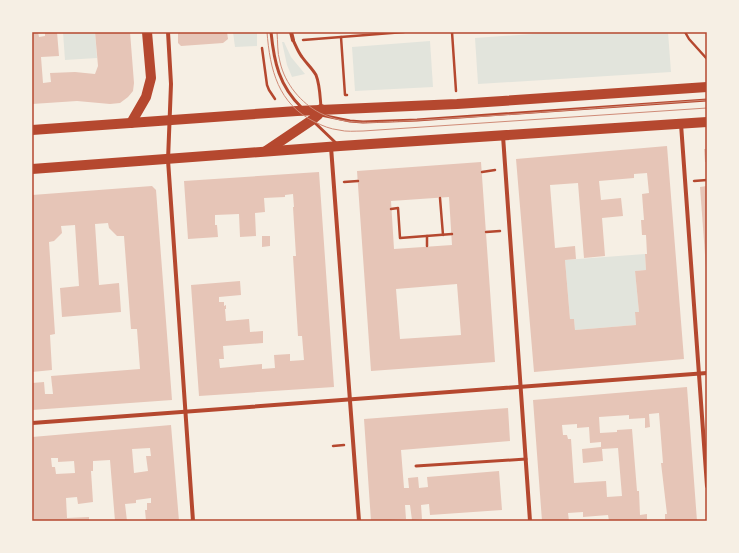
<svg xmlns="http://www.w3.org/2000/svg" width="739" height="553" font-family="Roboto,sans-serif">
<style>
.green{fill:#e2e4dc}
.building{fill:#e6c5b7;fill-rule:evenodd}
.lines{fill:none;stroke-linecap:round;stroke-linejoin:round}
.path{stroke:#b5482f;stroke-width:2.5}
.service{stroke:#b5482f;stroke-width:3}
.minor{stroke:#b5482f;stroke-width:4}
.primary{stroke:#b5482f;stroke-width:10}
.tram{stroke:#cf8b77;stroke-width:1}
.neatline{fill:none;stroke:#b5482f;stroke-width:1.5}
</style>
<rect width="100%" height="100%" fill="#f6efe4"/>
<!-- green -->
<g class="green">
<path d="M63 32H95L97 58 65 60Z"/>
<path d="M233 32H257V46L235 47Z"/>
<path d="M561 32H668L671 72 478 84 475 38Z"/>
<path d="M430 41 433 87 355 91 352 47Z"/>
<path d="M282 42H284L291 57 305 74 292 77 287 65Z"/>
<path d="M645 254 646 270 635 271 639 312 635 313 636 325 575 330 574 319H570L565 260Z"/>
</g>
<!-- building -->
<g class="building">
<path d="M32 32H38L39 37 45 36V32H57L59 56 41 57 43 83 51 82 50 73 75 72 95 74 98 66 95 32H130L134 83 133 91 128 97 120 103 110 104 77 101 32 104Z"/>
<path d="M178 32H227L228 39 223 43 181 46 178 43Z"/>
<path d="M667 146 684 359 534 372 516 159ZM647 173 649 193 642 194 644 220H641L642 235H646L647 254H645L646 270 635 271 639 312H635L636 325 575 330 574 319H570L565 260 576 259 575 246 555 248 550 185 578 183 584 258 605 256 602 218 623 216 621 198 601 200 599 181 634 178V174Z"/>
<path d="M704 149H707V162H705Z"/>
<path d="M481 162 495 362 371 371 357 171ZM449 197 452 245 394 249 391 201ZM457 284 461 335 400 339 396 289Z"/>
<path d="M319 172 334 387 199 396 191 285 240 281 241 295 219 297V302H224V306L226 305V309H225L226 321 249 319 250 332 263 331V343L223 346 224 359H219L220 368 262 364V369L275 368 274 355 290 354V361L304 360 302 336H298L293 256H296L293 207H294L293 194 285 195V197L264 198 265 212 255 213 256 236 240 237 239 214 215 215V225H217L218 237 188 239 184 181Z"/>
<path d="M152 186 156 190 172 400 32 410V383L44 382 45 394H53L51 376 140 369 137 329H131L124 236H117L109 228 108 223 95 224 99 285 119 283 121 312 62 317 60 288 79 286 75 225 61 226 62 233 54 241 49 242 55 334 50 335 52 370 32 372V195Z"/>
<path d="M707 186V268H706L700 187Z"/>
<path d="M262 236H270V246L262 247Z"/>
<path d="M687 387 697 521H665V514H667L661 463H663L659 413 649 414 650 427 645 428V418L629 419V415L599 417 600 433 617 432V430L632 429 637 491H639L640 515 647 514V521H609L608 515 583 517V512L568 513 569 521H542L533 400ZM577 424V428L589 427 590 443 601 442V447L582 449 583 463 603 461 602 449 618 448 622 496 607 497 606 481 574 483 571 439H568L567 435H563L562 425Z"/>
<path d="M508 408 510 441 401 450 404 488H409L408 478 418 477 419 488 428 487 427 477 499 471 502 510 430 515 429 504 421 505 422 519 412 520 410 505H405L406 519 371 521 364 419Z"/>
<path d="M171 425 179 521H146L145 510H147V503H151V498L136 500V503L125 504 127 521H115L110 460 93 461V471H91L93 502 78 504 77 497 66 498 67 518 89 517V521H34L32 498V437ZM150 448 151 456H146L148 471 134 473 132 449ZM51 458H58V462L74 461 75 473 56 474 55 467H52Z"/>
</g>
<g class="lines">
<!-- path -->
<g class="path">
<path d="M452 32 456 91"/>
<path d="M685 32 689 39 707 59"/>
<path d="M341 37 345 95H347"/>
<path d="M303 40 404 32"/>
<path d="M262 48 267 85 269 90 275 99"/>
<path d="M482 172 495 170"/>
<path d="M694 181 707 180"/>
<path d="M344 182 358 181"/>
<path d="M440 198 443 235"/>
<path d="M391 209 398 208 400 238 452 234"/>
<path d="M486 232 500 231"/>
<path d="M427 236V246"/>
<path d="M333 446 344 445"/>
</g>
<!-- service -->
<g class="service">
<path d="M271 32C274 62 279 86 302 108"/>
<path d="M293 40C296 46 298 52 302 57 307 64 312 68 316 75 320 85 320 97 321 107"/>
<path d="M321 115 350 121 363 122 417 120 707 100"/>
<path d="M313 121 337 144"/>
<path d="M416 466 526 459"/>
</g>
<!-- minor -->
<g class="minor">
<path d="M168 32 171 84 168 160 193 521"/>
<path d="M291 32 293 40"/>
<path d="M681 124 707 486"/>
<path d="M503 136 530 521"/>
<path d="M331 147 359 521"/>
<path d="M32 423 707 373"/>
</g>
<!-- primary -->
<g class="primary">
<path d="M131 123 146 97 151 78 147 32"/>
<path d="M32 130 297 111 457 104 707 87"/>
<path d="M266 151 312 120 318 115 321 109"/>
<path d="M32 169 340 146 707 122"/>
</g>
<!-- tram -->
<g class="tram">
<path d="M267 32C270 70 278 104 315 122 323 126 330 129 339 130 346 132 355 131 363 131L707 108"/>
<path d="M277 32C278 42 277 52 280 62 285 84 301 103 320 113 346 126 376 122 404 121 431 119 459 118 486 116 560 111 633 105 707 100"/>
</g>
</g>
<!-- border -->
<rect width="739" height="553" fill="none" stroke="#f6efe4" stroke-width="66"/>
<rect x="33" y="33" width="673" height="487" class="neatline"/>
</svg>
